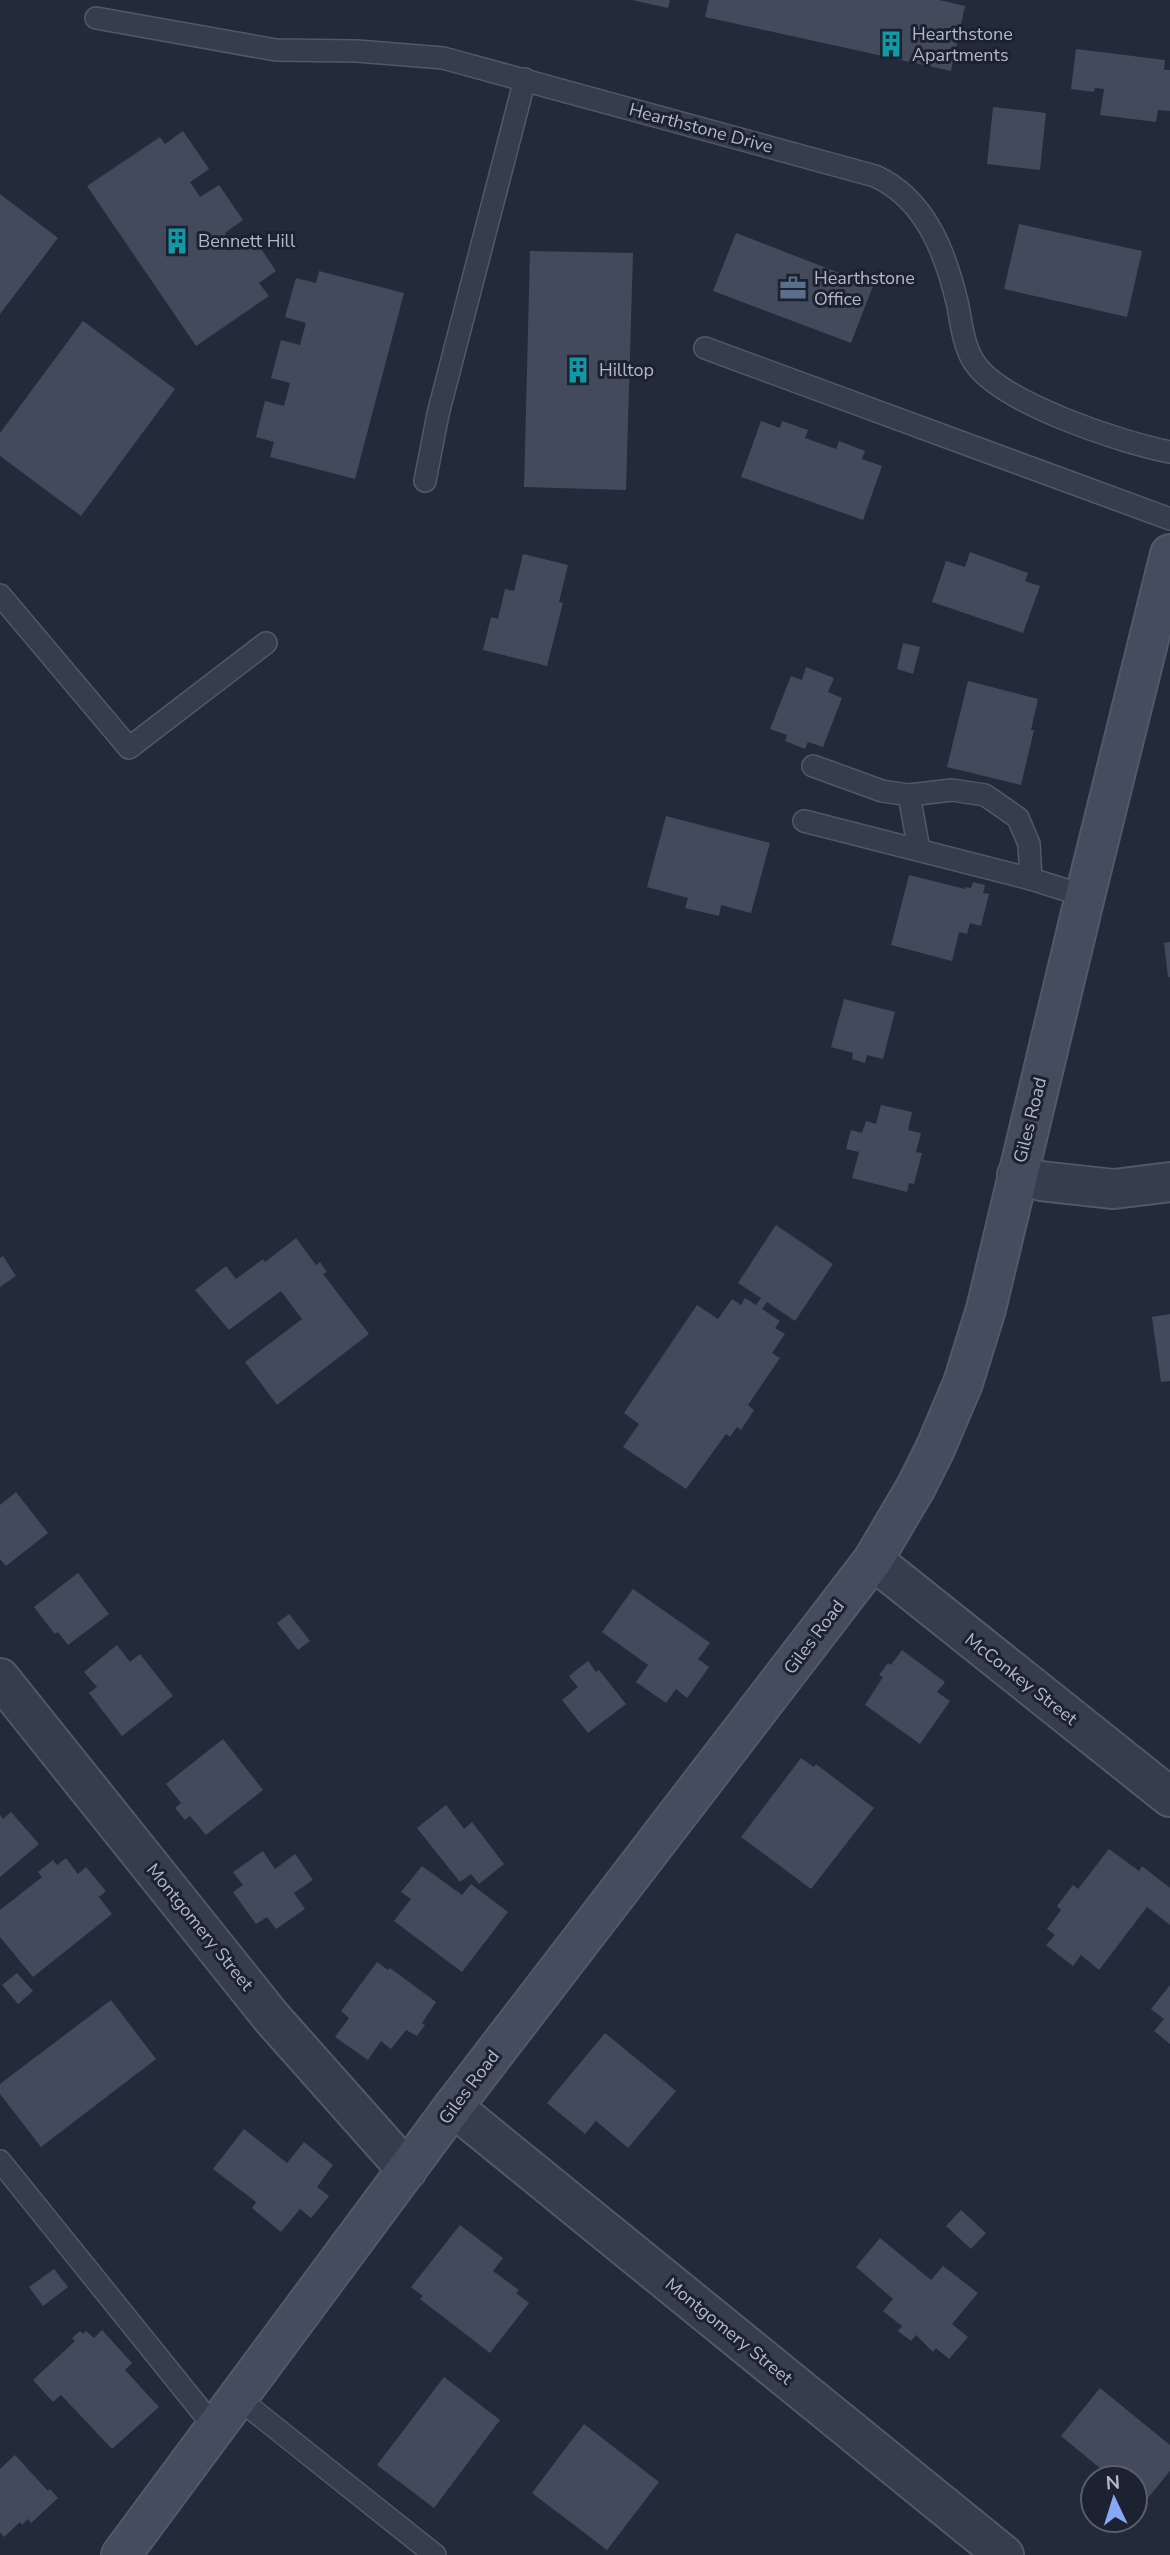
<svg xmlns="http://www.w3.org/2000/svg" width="1170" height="2555" font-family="'Nunito Sans',sans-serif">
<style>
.building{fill:#424a5c}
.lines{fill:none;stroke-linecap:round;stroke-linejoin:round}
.lane-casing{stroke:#525866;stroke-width:24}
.street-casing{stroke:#525866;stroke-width:42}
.secondary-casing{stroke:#525866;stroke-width:42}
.lane{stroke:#363d4b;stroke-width:21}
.street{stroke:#363d4b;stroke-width:38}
.secondary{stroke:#454c5e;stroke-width:38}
.labels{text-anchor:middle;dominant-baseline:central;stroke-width:6;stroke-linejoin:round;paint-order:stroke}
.poi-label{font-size:18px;fill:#b2b8c7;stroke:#1c2230;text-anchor:start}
.street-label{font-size:18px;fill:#b2b8c7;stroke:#1c2230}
</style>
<rect width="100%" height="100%" fill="#232b3a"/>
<!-- building -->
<g class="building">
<path d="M632 0H670L668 8Z"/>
<path d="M709 0H939L965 6 951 71 705 17Z"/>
<path d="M1076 49 1165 60 1164 70H1170V111L1158 110 1156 122 1100 115 1104 89 1095 88 1094 92 1071 89Z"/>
<path d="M993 107 1046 113 1040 170 987 164Z"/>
<path d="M183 131 209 169 190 182 200 197 219 185 243 220 225 233 235 247 252 235 276 271 259 283 269 296 196 346 87 186 160 137 165 144Z"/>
<path d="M0 194 58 238 0 314Z"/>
<path d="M1019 224 1142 251 1127 317 1004 289Z"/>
<path d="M736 233 873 286 851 343 713 291Z"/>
<path d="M530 251 633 253 626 490 524 487Z"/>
<path d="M319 271 404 293 355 479 270 457 274 442 256 437 265 401 284 406 290 383 271 378 281 340 300 345 306 323 285 317 296 278 316 283Z"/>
<path d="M83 321 175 389 81 516 0 456V433Z"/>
<path d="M761 421 780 428 782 421 808 430 805 438 836 449 839 441 865 451 862 459 882 466 863 520 741 477Z"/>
<path d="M970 552 1028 573 1025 581 1040 586 1023 633 932 602 946 561 965 567Z"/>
<path d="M523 554 568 565 559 602 563 603 547 666 483 650 491 617 498 619 505 589 514 591Z"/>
<path d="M903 643 920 647 913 674 897 669Z"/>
<path d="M806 667 834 678 828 692 842 698 823 747 808 742 805 749 785 741 787 735 770 729 791 676 802 680Z"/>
<path d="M968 681 1038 699 1031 730H1034L1021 785 947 767Z"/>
<path d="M666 816 770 843 751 913 721 905 719 916 685 908 688 898 647 887Z"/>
<path d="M909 875 965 889V887L971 888 973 882 985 885 983 893 989 894 981 926 970 923 967 934 959 932 952 961 891 945Z"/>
<path d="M1170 942V977H1168L1164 943Z"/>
<path d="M844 999 895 1012 883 1059 867 1055 865 1063 852 1059 853 1053 831 1047Z"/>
<path d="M881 1105 912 1112 908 1130 921 1133 916 1152 922 1153 914 1184 909 1183 907 1192 852 1178 859 1152 846 1149 851 1130 862 1133 866 1121 876 1124Z"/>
<path d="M776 1225 833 1264 795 1321 767 1302 762 1309 780 1321 775 1328 785 1334 772 1353 780 1358 748 1405 754 1410 741 1430 737 1427 730 1437 726 1434 686 1489 623 1447 639 1424 624 1413 697 1305 718 1319 732 1299 741 1305 745 1298 756 1305 761 1298 738 1283Z"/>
<path d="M296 1238 316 1265 320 1262 327 1272 323 1274 369 1334 277 1405 245 1362 302 1319 281 1291 229 1330 195 1290 226 1266 236 1279 263 1259 265 1262Z"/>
<path d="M3 1256 16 1276 0 1287V1258Z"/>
<path d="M1170 1314V1381L1161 1382 1152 1317Z"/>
<path d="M16 1492 48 1533 6 1566 0 1559V1505Z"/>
<path d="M78 1573 109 1614 68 1645 58 1632 55 1634 34 1607Z"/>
<path d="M633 1589 710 1643 698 1659 709 1667 687 1698 676 1689 666 1703 636 1682 648 1665 602 1632Z"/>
<path d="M289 1614 310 1641 298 1650 277 1623Z"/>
<path d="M117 1645 130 1662 140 1654 173 1696 122 1736 89 1693 97 1687 84 1672Z"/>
<path d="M902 1650 945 1682 937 1692 950 1701 920 1744 865 1705 883 1677 879 1675 888 1663 891 1665Z"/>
<path d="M588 1661 596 1672 599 1670 626 1704 588 1733 562 1700 578 1687 569 1676Z"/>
<path d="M223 1739 263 1790 206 1835 190 1816 185 1820 175 1808 181 1803 166 1784Z"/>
<path d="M801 1758 814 1767 816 1764 874 1808 811 1889 741 1837Z"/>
<path d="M446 1805 464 1829 472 1822 504 1864 479 1884 471 1874 460 1882 417 1828Z"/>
<path d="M11 1812 39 1844 0 1877V1815L3 1819Z"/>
<path d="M1109 1849 1139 1871 1142 1866 1170 1888V1925L1147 1907 1099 1970 1081 1955 1073 1966 1046 1945 1055 1935 1047 1929 1061 1910 1057 1906 1073 1885 1078 1889Z"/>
<path d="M263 1851 275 1869 295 1854 313 1880 294 1893 305 1909 276 1929 267 1917 256 1924 233 1892 243 1885 233 1872Z"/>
<path d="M66 1858 78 1874 86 1867 106 1891 99 1897 112 1914 33 1977 0 1937V1910L42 1877 38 1872 53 1860 57 1865Z"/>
<path d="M422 1866 462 1895 471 1884 508 1912 462 1972 394 1921 411 1899 401 1892Z"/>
<path d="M377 1962 388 1970 390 1968 436 2002 422 2023 425 2025 417 2036 406 2030 391 2049 381 2041 368 2060 335 2037 349 2018 341 2011Z"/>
<path d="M17 1973 33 1991 18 2004 2 1985Z"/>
<path d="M1170 1985V2044L1154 2031 1164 2019 1151 2009Z"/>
<path d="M111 2000 156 2059 41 2147 0 2094V2084Z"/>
<path d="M605 2033 676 2091 628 2148 596 2121 585 2134 547 2103Z"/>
<path d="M244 2129 287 2163 304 2142 333 2165 317 2187 329 2196 311 2218 300 2209 281 2232 252 2208 256 2202 213 2169Z"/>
<path d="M961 2210 986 2233 971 2249 946 2226Z"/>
<path d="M460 2225 503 2258 493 2271 519 2290 516 2293 529 2303 490 2353 420 2299 423 2296 411 2287Z"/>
<path d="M880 2238 931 2280 943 2266 978 2293 952 2324 968 2337 949 2359 936 2348 933 2352 916 2335 911 2341 898 2331 902 2326 883 2311 893 2299 856 2267Z"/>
<path d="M54 2269 68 2287 43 2306 29 2287Z"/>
<path d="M102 2330 132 2363 125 2370 159 2407 112 2449 61 2395 53 2402 33 2380 75 2341 72 2338 80 2331 83 2334 86 2331 94 2338Z"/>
<path d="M444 2377 500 2420 434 2508 377 2465Z"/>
<path d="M1100 2388 1170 2445V2471L1143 2504 1135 2497V2478H1112L1061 2436Z"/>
<path d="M584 2424 659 2482 607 2550 532 2493Z"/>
<path d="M15 2455 48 2491 50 2489 58 2498 31 2523 28 2519 22 2525 20 2522 4 2537 0 2532V2469Z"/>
</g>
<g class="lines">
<!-- lane casing -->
<g class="lane-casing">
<g id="lane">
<path d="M96 18 276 50 357 51 443 58 875 176C926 199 946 254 958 306 961 323 964 347 974 362 1000 403 1123 443 1170 452"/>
<path d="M705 348 1170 519"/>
<path d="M425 481 438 414 525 79"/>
<path d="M0 595 129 748 266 643"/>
<path d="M813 766 882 791 909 795 952 790 985 795 1018 818 1029 844 1031 879"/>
<path d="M909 795 919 850"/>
<path d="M804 821 1031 879 1085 896"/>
<path d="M0 2161 216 2429"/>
<path d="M238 2398 435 2555"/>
</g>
</g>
<!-- street casing -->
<g class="street-casing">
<g id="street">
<path d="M1017 1175 1041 1181 1114 1189 1170 1182"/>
<path d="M873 1560 1170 1797"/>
<path d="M0 1678 272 2018 407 2170"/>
<path d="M453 2107 1004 2555"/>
</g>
</g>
<!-- secondary casing -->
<g class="secondary-casing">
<path id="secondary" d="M121 2555 453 2107 873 1560 916 1487 935 1449 963 1383 986 1309 1085 896 1170 554"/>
</g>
<!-- lane -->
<use href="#lane" class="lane"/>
<!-- street -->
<use href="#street" class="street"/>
<!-- secondary -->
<use href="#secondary" class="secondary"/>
</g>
<!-- icons -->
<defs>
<g id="building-bare" transform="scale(2.1)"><path d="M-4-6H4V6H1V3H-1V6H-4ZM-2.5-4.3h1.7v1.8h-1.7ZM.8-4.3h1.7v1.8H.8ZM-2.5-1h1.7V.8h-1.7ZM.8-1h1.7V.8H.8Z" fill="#0f9aa8" stroke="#1c2230" stroke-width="2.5" paint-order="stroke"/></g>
<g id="office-bare" transform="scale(2.1)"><path d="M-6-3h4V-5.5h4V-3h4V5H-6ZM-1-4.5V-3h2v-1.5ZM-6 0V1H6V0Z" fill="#5c6f8a" stroke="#1c2230" stroke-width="2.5" paint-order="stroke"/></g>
</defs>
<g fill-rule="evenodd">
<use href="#building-bare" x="891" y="44"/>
<use href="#building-bare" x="177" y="241"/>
<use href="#office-bare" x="793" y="288"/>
<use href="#building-bare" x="578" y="370"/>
</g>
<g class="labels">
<!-- poi labels -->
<g class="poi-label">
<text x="912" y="34">Hearthstone<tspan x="912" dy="21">Apartments</tspan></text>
<text x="198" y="241">Bennett Hill</text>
<text x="814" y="278">Hearthstone<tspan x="814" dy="21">Office</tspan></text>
<text x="599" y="370">Hilltop</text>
</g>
<!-- street labels -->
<g class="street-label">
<text transform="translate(701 128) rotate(15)">Hearthstone Drive</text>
<text transform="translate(1030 1120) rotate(-76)">Giles Road</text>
<text transform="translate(814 1637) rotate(-53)">Giles Road</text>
<text transform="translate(1021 1679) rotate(38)">McConkey Street</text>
<text transform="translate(200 1927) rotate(51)">Montgomery Street</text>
<text transform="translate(469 2087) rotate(-53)">Giles Road</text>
<text transform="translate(729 2331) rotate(39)">Montgomery Street</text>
</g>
</g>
<!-- north arrow -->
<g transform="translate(1114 2499) rotate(356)"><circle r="33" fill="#1c2230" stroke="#585e6c" stroke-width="2"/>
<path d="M0-5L12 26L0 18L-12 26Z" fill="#88a8f5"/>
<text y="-10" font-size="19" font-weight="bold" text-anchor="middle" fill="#b2b8c7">N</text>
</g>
</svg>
